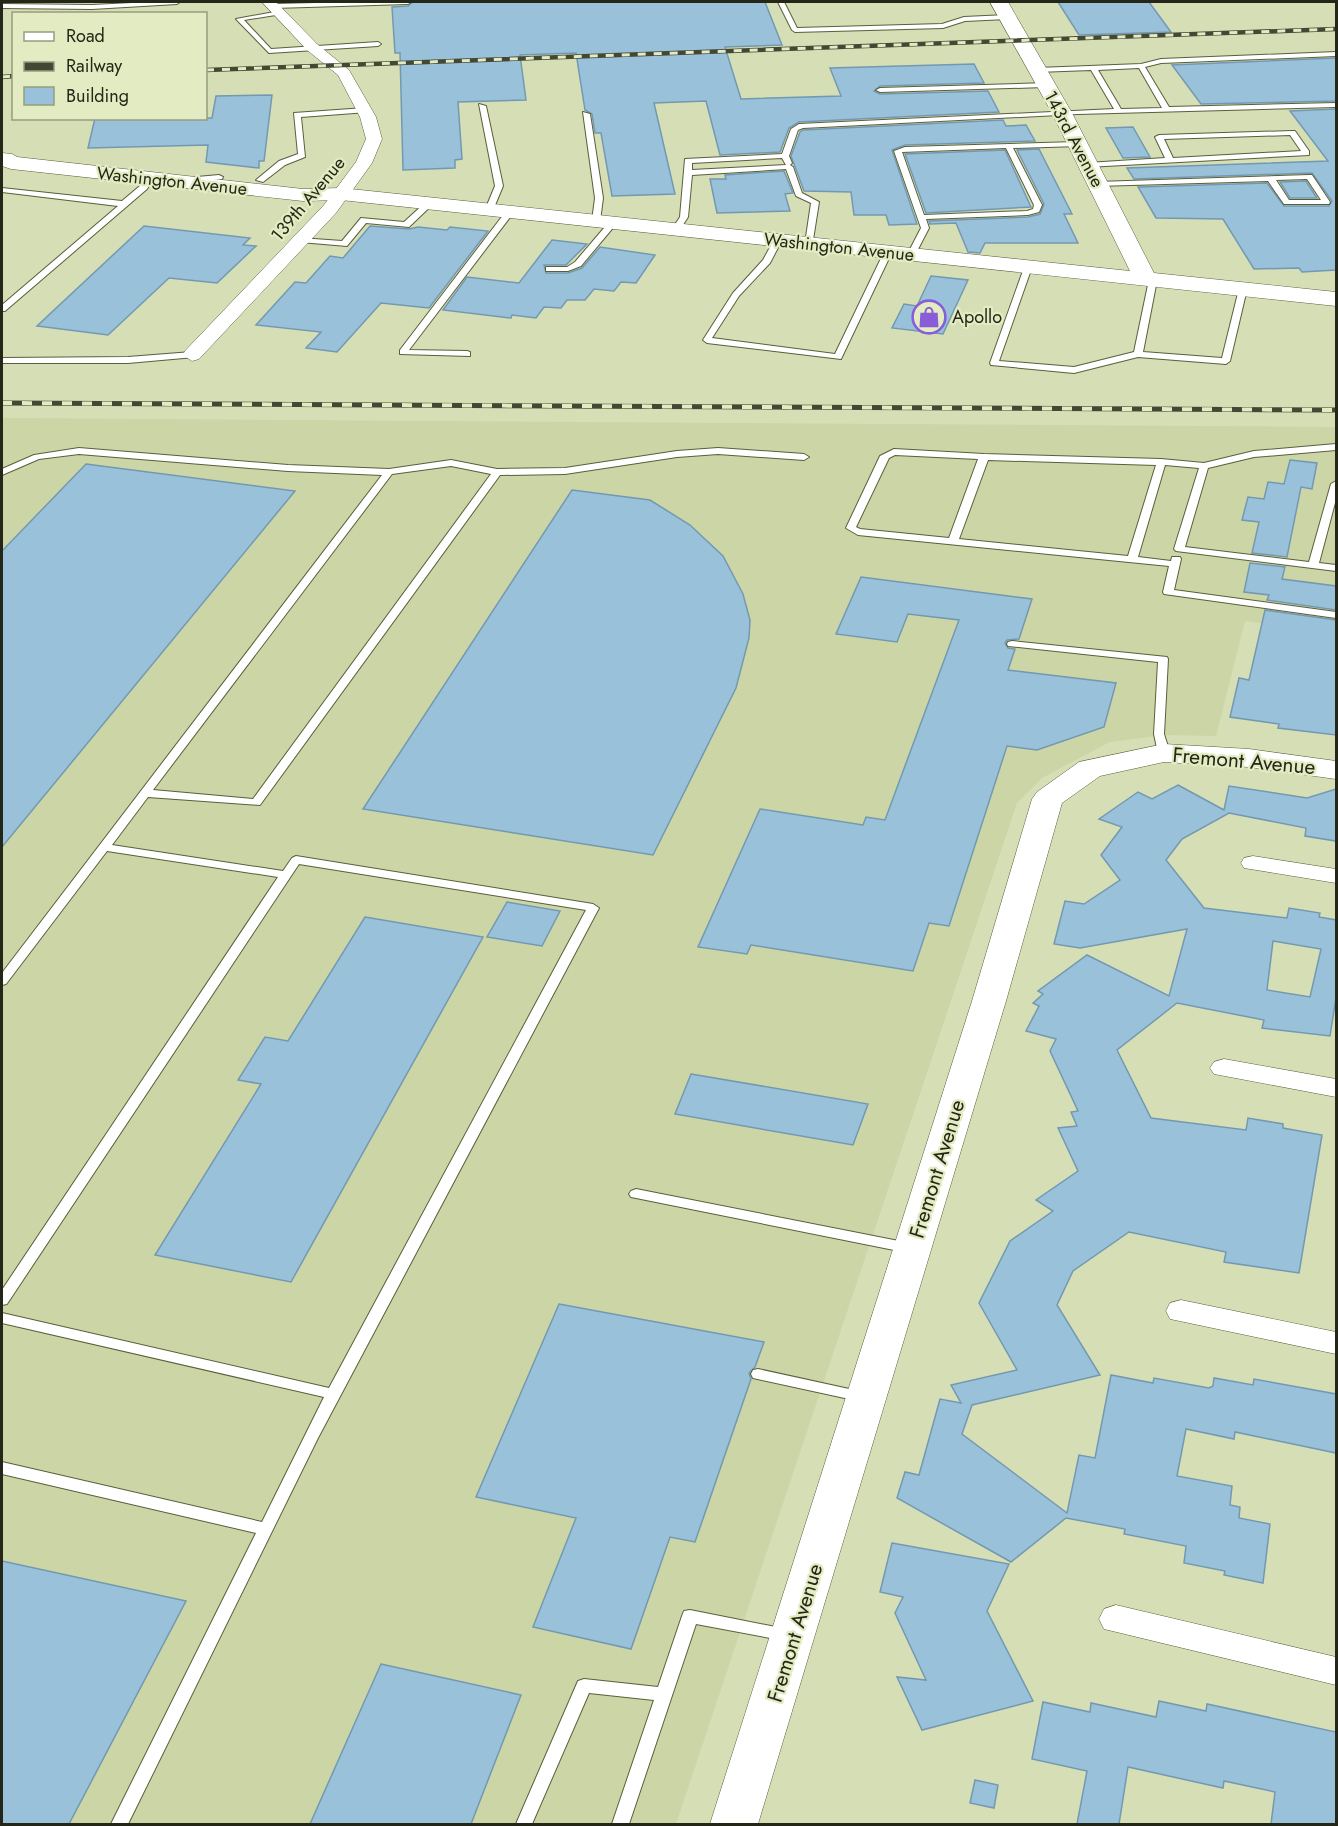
<svg xmlns="http://www.w3.org/2000/svg" width="1338" height="1826" font-family="Jost,sans-serif">
<style>
.built{fill:#ccd5a5}
.building{fill:#9ac1da;stroke:#7399b1;stroke-width:1.5;fill-rule:evenodd}
.lines{fill:none;stroke-linecap:round;stroke-linejoin:round}
.lane-casing{stroke:#595f3b;stroke-width:2}
.street-casing{stroke:#595f3b;stroke-width:1}
.secondary-casing{stroke:#595f3b;stroke-width:1}
.lane{fill:#fff;fill-rule:evenodd}
.street{fill:#fff;fill-rule:evenodd}
.secondary{fill:#fff;fill-rule:evenodd}
.rail-far1-casing{stroke:#434733;stroke-width:4.5}
.rail-casing{stroke:#434733;stroke-width:5}
.rail-far1{stroke:#e3ebc2;stroke-width:3;stroke-dasharray:8;stroke-linecap:butt}
.rail{stroke:#e3ebc2;stroke-width:4;stroke-dasharray:10;stroke-linecap:butt}
.labels{text-anchor:middle;dominant-baseline:central;stroke-width:4.5;stroke-linejoin:round;paint-order:stroke}
.far-street-label{font-size:18px;fill:#242718;stroke:#e3ebc2}
.far-poi-label{font-size:18px;fill:#242718;stroke:#e3ebc2;text-anchor:start}
.street-label{font-size:21px;fill:#242718;stroke:#e3ebc2}
</style>
<rect width="100%" height="100%" fill="#d6deb5"/>
<!-- built -->
<path class="built" d="M2 418 1336 427V633L1245 621 1216 736 1166 735 1110 742 1042 778 1017 803 676 1824H2Z"/>
<!-- building -->
<g class="building">
<path d="M413 2H765L782 45 725 47 741 99 841 96 830 68 974 64 984 83 880 86 874 91 880 94 988 91 999 112 799 122 789 128 780 152 720 155 706 101 654 103 675 194 612 196 601 133H595L592 114 585 110 576 53 520 55 526 100 458 102 462 159 455 160V168L403 170 400 53H395L392 7 408 6Z"/>
<path d="M1058 2H1149L1171 32 1079 35Z"/>
<path d="M1336 58V101L1201 104 1172 65Z"/>
<path d="M272 95 264 161H259V168L206 162 208 145 88 148 95 118H212L216 96Z"/>
<path d="M1336 109V270L1302 272 1299 268 1254 269 1223 219 1156 218 1138 187 1267 183 1284 206H1329L1332 201 1312 173 1134 179 1127 168 1328 161 1290 111Z"/>
<path d="M1003 120 1006 126 1026 125 1035 141 905 145 892 150 917 224 889 225 886 215H854L851 192 804 191 791 156 800 132 803 130Z"/>
<path d="M1133 127 1150 157 1123 158 1106 128Z"/>
<path d="M1039 149 1072 214H1064L1078 243H985L980 253 968 252 956 223 930 224 929 221 1028 217 1040 214 1044 204 1017 150Z"/>
<path d="M1005 150 1031 207 926 213 905 154Z"/>
<path d="M784 171 793 193 785 194 790 211 717 213 710 179H726L725 175Z"/>
<path d="M1306 181 1317 198H1290L1280 182Z"/>
<path d="M144 226 250 238 243 245 256 246 217 283 169 278 108 335 37 326Z"/>
<path d="M370 226 409 229 418 227 447 230 450 227 488 231 429 308 381 303 337 352 306 348 321 332 256 325 295 282 306 283 330 256 343 258Z"/>
<path d="M552 240 587 244 566 265H544L546 273H568L582 268 600 247 655 255 636 283 621 282 614 291 594 289 585 300H567L561 308 544 307 536 318 512 315 511 318 443 310 467 277 519 283Z"/>
<path d="M931 276 968 280 943 334 892 328 904 304 917 306Z"/>
<path d="M1290 460 1317 463 1312 489 1301 487 1287 557 1252 553 1259 522 1242 520 1248 497 1264 499 1268 482 1284 484Z"/>
<path d="M86 464 295 491 2 847V551Z"/>
<path d="M572 490 650 500 690 525 723 556 743 594 750 620 749 638 736 688 653 855 363 809Z"/>
<path d="M1250 563 1285 567 1282 579 1336 586V610L1267 600 1269 595 1244 592Z"/>
<path d="M861 577 1032 599 1019 639 1007 640 1005 643 1008 648 1015 649 1008 670 1116 683 1104 727 1037 750 1007 746 949 926 929 923 913 971 751 945 747 954 698 947 760 809 863 825 866 817 885 820 959 620 908 614 897 642 836 634Z"/>
<path d="M1265 610 1336 620V735L1278 728 1279 724 1230 717 1239 678 1249 680Z"/>
<path d="M1178 785 1224 810 1229 786 1307 798 1336 789V841L1305 836 1306 828 1229 813 1182 839 1166 860 1204 908 1287 918 1289 908 1320 913 1319 917 1336 920V998L1330 1036 1262 1028 1264 1020 1177 1003 1117 1050 1151 1118 1246 1130 1248 1118 1283 1124V1128L1322 1135 1299 1273 1224 1262 1226 1252 1129 1232 1073 1271 1057 1305 1100 1375 972 1405 962 1434 1067 1513 1079 1455 1095 1458 1111 1375 1153 1383 1154 1378 1209 1388 1213 1386 1214 1378 1253 1385 1254 1379 1336 1394V1453L1235 1432 1234 1439 1186 1429 1177 1476 1232 1486 1230 1505 1240 1507 1239 1518 1270 1524 1263 1583 1224 1575 1225 1571 1184 1563 1186 1546 1124 1534 1125 1529 1066 1518 1011 1562 897 1498 905 1472 919 1475 940 1399 961 1403 951 1385 1017 1370 979 1303 1010 1241 1053 1211 1036 1200 1078 1171 1058 1128 1077 1126 1071 1112 1078 1111 1050 1051 1056 1039 1026 1031 1039 1006 1033 1003 1043 994 1038 991 1087 955 1169 996 1187 929 1080 948 1054 944 1065 901 1084 904 1120 880 1101 855 1122 827 1099 819 1138 792 1152 799ZM1273 941 1321 949 1310 997 1267 990Z"/>
<path d="M507 902 560 911 542 946 487 937Z"/>
<path d="M365 917 483 937 291 1282 155 1255 261 1084 238 1080 265 1037 288 1041Z"/>
<path d="M691 1074 868 1104 853 1145 675 1114Z"/>
<path d="M559 1304 764 1342 755 1367 749 1373 751 1379 695 1542 670 1537 631 1649 533 1627 576 1518 476 1497Z"/>
<path d="M892 1543 1009 1564 987 1611 1033 1701 922 1730 897 1677 926 1680 895 1613 903 1597 880 1592Z"/>
<path d="M2 1561 186 1601 69 1824H2Z"/>
<path d="M381 1664 521 1695 471 1824H310Z"/>
<path d="M1159 1701 1206 1711 1207 1704 1336 1732V1824H1271L1275 1792 1224 1781 1223 1788 1128 1767 1119 1824H1077L1087 1771 1032 1759 1043 1702 1090 1712 1091 1703 1156 1717Z"/>
<path d="M975 1780 998 1785 994 1808 970 1803Z"/>
</g>
<g class="lines">
<!-- lane casing -->
<g class="lane-casing">
<g id="lane">
<path d="M152 2H180L177 4 92 9 2 8V4L92 5Z"/>
<path d="M358 2H411L408 4 274 8 271 6 274 4Z"/>
<path d="M778 2H784L797 28 942 24 964 17 1007 15 1010 17 1007 19 965 21 943 28 795 32 792 30Z"/>
<path d="M280 11 283 13 282 14 244 20 271 49 378 42 381 44 378 46 269 53 236 19Z"/>
<path d="M1336 52V56L1161 63 1145 67 1169 107 1336 103V107L1078 114 803 128 798 130 789 156 792 163 790 165 793 167 802 193 819 202 812 246 805 244 811 203 796 196 786 169 692 175 688 217 679 231 672 229 680 217 685 159 782 154 791 129 799 124 1114 109 1091 70 1037 72 1033 70 1037 68 1141 64 1161 59ZM1139 68 1162 108 1121 109 1098 70ZM782 158 786 165 692 170V163Z"/>
<path d="M1048 83 1049 85 1045 87 880 92 876 90 880 88Z"/>
<path d="M479 104 486 106 503 186 493 210 489 212 485 210 495 186Z"/>
<path d="M365 108 369 110 368 112 301 117 305 157 285 165 263 182 256 180 279 161 298 154 294 113Z"/>
<path d="M583 112 590 114 603 198 600 221 596 223 592 221 595 198Z"/>
<path d="M1292 131H1295L1309 151V155L1087 167 1083 165 1087 163 1165 158 1155 137 1159 135ZM1290 135 1301 151 1173 158 1164 139Z"/>
<path d="M1076 142 1080 144 1079 146 1013 148 1042 205 1039 212 1028 215 926 219 929 228 915 255 911 257 907 255 921 228 894 151 905 147ZM1006 148 1034 205 1033 209 1027 211 924 215 902 152Z"/>
<path d="M219 175 223 177 222 179 197 181 193 179 197 177Z"/>
<path d="M1309 175H1312L1330 202 1329 204H1284L1268 181 1097 186 1093 184 1097 182ZM1307 179 1321 200H1289L1276 180Z"/>
<path d="M147 177H158L162 179 152 181 147 189 5 311H2V305L118 206 2 192V188L122 201 141 185Z"/>
<path d="M426 202 433 204 409 227 366 223 347 246 300 242 296 240 300 238 342 241 361 218 404 222Z"/>
<path d="M507 210 514 212 409 350 467 351 470 352V356L400 354V350Z"/>
<path d="M610 221 617 223 581 266 568 271H546V267H567L575 262Z"/>
<path d="M775 238 782 240 770 263 739 296 712 338 835 354 884 252 891 250 892 252 841 359 707 343 703 340 733 293 763 260Z"/>
<path d="M1025 265 1032 267 999 361 1074 367 1134 352 1149 280 1153 278 1157 280 1143 352 1222 358 1239 289 1246 287 1247 289 1230 361 1226 364 1138 357 1074 373 991 365 990 363Z"/>
<path d="M192 352 196 355 195 357 128 363H2V358L128 357Z"/>
<path d="M1336 444V450L1254 457 1208 468 1185 547 1309 562 1331 484 1336 481V499L1319 563 1336 565V571L1176 551 1174 549 1199 468 1165 465 1138 557 1171 561 1172 557H1180L1181 559 1174 590 1336 612V618L1164 594 1163 592 1169 566 858 535 846 528 880 456 894 449 984 454 1161 459 1204 463 1254 451ZM895 455 978 459 949 538 860 529 856 527 889 458ZM988 460 1156 465 1128 556 959 539Z"/>
<path d="M79 448 288 465 389 469 451 460 497 469 565 468 677 451 718 448 804 454 809 457 804 460 718 454 677 457 565 474 500 475 260 805 148 797 112 845 283 871 292 858 296 856 593 904 599 908 318 1438 128 1824H111L256 1533 2 1474V1462L262 1522 324 1397 2 1323V1313L329 1388 586 910 299 864 7 1304 2 1305V1290L278 877 107 851 6 984 2 985V973L382 475 288 471 79 454 39 459 2 475V469L34 455ZM451 466 491 474 253 799 153 790 392 474Z"/>
<path d="M1012 641 1167 657 1168 659 1164 734 1170 753 1168 755 1164 756 1158 753 1154 734 1158 662 1008 646 1007 644 1008 642Z"/>
<path d="M636 1189 909 1243 914 1245 916 1248 914 1251 909 1253 631 1197 629 1194 631 1191Z"/>
<path d="M758 1369 863 1392 868 1393 870 1397 868 1401 863 1402 753 1378 751 1374 753 1370Z"/>
<path d="M690 1610 786 1629 792 1630 794 1635 792 1640 786 1641 696 1624 629 1824H612L654 1700 589 1693 532 1824H516L578 1681 584 1679 658 1687 682 1616 684 1611Z"/>
</g>
</g>
<!-- street casing -->
<g class="street-casing">
<g id="street">
<path d="M262 2H276L317 44 349 70 376 117 382 139 372 163 336 213 199 359 192 361 183 355 185 351 324 205 356 162 366 139 360 117 338 75 307 50Z"/>
<path d="M1253 856 1336 869V883L1244 868 1241 863 1244 858Z"/>
<path d="M1224 1059 1336 1079V1097L1214 1074 1210 1068 1214 1062Z"/>
<path d="M1181 1300 1336 1332V1354L1170 1319 1166 1311 1170 1303Z"/>
<path d="M1116 1605 1336 1657V1685L1104 1629 1099 1619 1104 1609Z"/>
</g>
</g>
<!-- secondary casing -->
<g class="secondary-casing">
<g id="secondary">
<path d="M990 2H1008L1072 113 1154 273 1336 292V306L341 200 303 201 11 169 2 166V153L12 154 17 157 303 189 341 188 1130 271 1052 113Z"/>
<path d="M1164 744 1249 749 1336 761V779L1249 767 1164 762 1100 776 1062 803 1006 1001 758 1824H710L972 1001 1032 799 1037 792 1079 762Z"/>
</g>
</g>
<!-- lane -->
<use href="#lane" class="lane"/>
<!-- street -->
<use href="#street" class="street"/>
<!-- secondary -->
<use href="#secondary" class="secondary"/>
<!-- rail-far1 casing -->
<g class="rail-far1-casing">
<g id="rail-far1">
<path d="M206 70 1336 29"/>
<path d="M2 77 14 76"/>
</g>
</g>
<!-- rail casing -->
<g class="rail-casing">
<path id="rail" d="M2 403 1336 410"/>
</g>
<!-- rail-far1 -->
<use href="#rail-far1" class="rail-far1"/>
<!-- rail -->
<use href="#rail" class="rail"/>
</g>
<!-- icons -->
<defs>
<g id="shop-ring" transform="scale(1.725)"><circle r="9.5" fill="#e3ebc2" stroke="#885dd7" stroke-width="1.5"/><path d="M-5-2.5h2.3a2.7 3.5 0 0 1 5.4 0H5L5.5 6h-11ZM-1.5-2.5h3a1.5 2.3 0 0 0-3 0Z" fill="#885dd7"/></g>
</defs>
<g fill-rule="evenodd">
<use href="#shop-ring" x="929" y="317"/>
</g>
<g class="labels">
<!-- far-street labels -->
<g class="far-street-label">
<text transform="translate(1074 139) rotate(62)">143rd Avenue</text>
<text transform="translate(172 181) rotate(6)">Washington Avenue</text>
<text transform="translate(308 199) rotate(-50)">139th Avenue</text>
<text transform="translate(839 247) rotate(6)">Washington Avenue</text>
</g>
<!-- far-poi labels -->
<g class="far-poi-label">
<text x="952" y="317">Apollo</text>
</g>
<!-- street labels -->
<g class="street-label">
<text transform="translate(1244 761) rotate(5)">Fremont Avenue</text>
<text transform="translate(937 1169) rotate(-73)">Fremont Avenue</text>
<text transform="translate(795 1633) rotate(-73)">Fremont Avenue</text>
</g>
</g>
<!-- border -->
<rect width="1338" height="1826" fill="none" stroke="#242718" stroke-width="6"/>
<!-- legend -->
<rect x="12" y="12" width="195" height="108" fill="#e3ebc2" stroke="#979d7e" stroke-width="1.5"/>
<rect x="24" y="32" width="30" height="9" fill="#ffffff" stroke="#979d7e" stroke-width="1.5"/>
<text x="66" y="42" font-size="18" fill="#242718">Road</text>
<rect x="24" y="62" width="30" height="9" fill="#434733" stroke="#979d7e" stroke-width="1.5"/>
<text x="66" y="72" font-size="18" fill="#242718">Railway</text>
<rect x="24" y="87" width="30" height="18" fill="#9ac1da" stroke="#979d7e" stroke-width="1.5"/>
<text x="66" y="102" font-size="18" fill="#242718">Building</text>
</svg>
